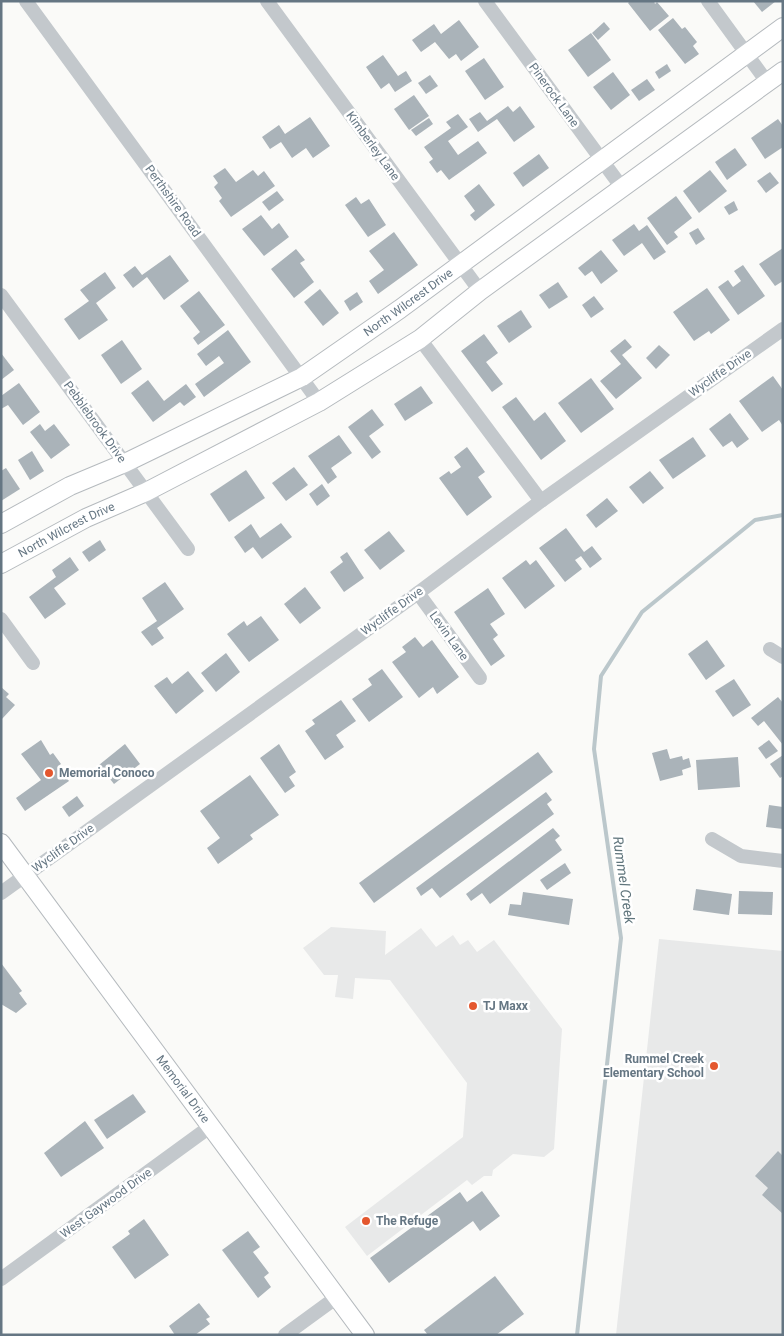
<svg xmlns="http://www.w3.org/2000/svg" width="784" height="1336" font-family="Roboto,sans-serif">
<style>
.built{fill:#e8e9e9}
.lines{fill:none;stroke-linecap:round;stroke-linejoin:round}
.stream{stroke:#bbc7cb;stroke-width:4}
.building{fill:#aab3b9}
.major-casing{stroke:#b5babe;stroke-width:20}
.minor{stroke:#c3c8cc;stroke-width:14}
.major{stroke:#fff;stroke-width:18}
.poi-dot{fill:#e4572e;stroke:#fff;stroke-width:2}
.labels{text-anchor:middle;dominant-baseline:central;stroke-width:5;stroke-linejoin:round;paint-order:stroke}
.street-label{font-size:12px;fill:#657683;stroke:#fff}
.poi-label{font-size:12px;font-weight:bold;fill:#657683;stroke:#fff;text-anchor:start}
.water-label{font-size:14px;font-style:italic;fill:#60757c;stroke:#fff}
</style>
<rect width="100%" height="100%" fill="#fafaf8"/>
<!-- built -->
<g class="built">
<path d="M331 927 386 931 385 955 421 928 436 947 453 935 460 945 468 940 477 952 494 940 562 1029 554 1149 544 1157 513 1154 493 1170 492 1176H484L472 1185 467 1180 367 1256 345 1227 463 1137 467 1083 390 980 355 978 353 999 335 997 338 975H324L303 948Z"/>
<path d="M659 939 783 951V1335H616Z"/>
</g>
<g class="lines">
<!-- stream -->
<path class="stream" d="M577 1335 621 938 594 749 601 676 642 612 755 520 783 515"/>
</g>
<!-- building -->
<g class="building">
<path d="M630 1H654L655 4 657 2 669 16 650 31 628 3Z"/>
<path d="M753 1H776L762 12Z"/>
<path d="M673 18 682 29 685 27 697 42 693 46 699 54 685 64 658 30Z"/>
<path d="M459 20 479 47 461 61 456 54 449 59 435 42 421 52 412 40 434 24 441 34Z"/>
<path d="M604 22 610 29 598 40 592 33Z"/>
<path d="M591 33 611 60 588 77 568 50Z"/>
<path d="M383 55 398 76 406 71 412 81 395 92 389 83 381 89 366 67Z"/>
<path d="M484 58 504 87 485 100 465 71Z"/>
<path d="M667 64 671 71 659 79 655 72Z"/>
<path d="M613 72 630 95 611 110 593 87Z"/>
<path d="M430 75 438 86 426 94 418 83Z"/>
<path d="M647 79 655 90 639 101 631 90Z"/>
<path d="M414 95 429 116 409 130 394 109Z"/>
<path d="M508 106 513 112 520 106 535 127 514 142 497 119 478 132 469 119 480 112 487 121Z"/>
<path d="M458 114 468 127 448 141 458 155 478 141 487 153 449 180 441 170 437 173 429 162 433 159 424 147 451 128 446 122Z"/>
<path d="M310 117 330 146 313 158 306 148 292 158 281 142 270 149 262 137 279 125 285 134Z"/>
<path d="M429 118 433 124 416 136 411 130Z"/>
<path d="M778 119 783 126V147L765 159 751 138Z"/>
<path d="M735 148 747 165 727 180 715 162Z"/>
<path d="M539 154 549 168 523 187 513 173Z"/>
<path d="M225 168 236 182 253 170 258 176 264 171 275 186 231 217 219 201 222 198 214 187 218 183 213 176Z"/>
<path d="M710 170 727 191 699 213 683 191Z"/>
<path d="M770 172 779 183 766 193 757 181Z"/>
<path d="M479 184 495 205 475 221 470 215 475 211 464 196Z"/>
<path d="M277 191 284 200 269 211 262 202Z"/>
<path d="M676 196 692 218 674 232 678 237 667 245 647 218Z"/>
<path d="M356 197 361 204 369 199 386 225 368 237 345 205Z"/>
<path d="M734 201 738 210 729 215 724 207Z"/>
<path d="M261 215 272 229 279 223 289 237 264 256 242 229Z"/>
<path d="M634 224 639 231 647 225 666 252 654 260 642 243 624 256 612 240Z"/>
<path d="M698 228 705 239 696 245 689 233Z"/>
<path d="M394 232 418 265 378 294 369 281 384 270 369 251Z"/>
<path d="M783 248V281L775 286 759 264Z"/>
<path d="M296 249 305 260 300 263 314 282 294 298 271 269Z"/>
<path d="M601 250 618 271 601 284 592 271 585 276 578 268Z"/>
<path d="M170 255 189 281 164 300 147 277 133 288 123 275 135 266 142 275Z"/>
<path d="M743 265 765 296 738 315 718 287 728 280 733 287 741 281 734 271Z"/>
<path d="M105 272 116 288 96 303 108 320 79 340 64 319 89 301 80 290Z"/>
<path d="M558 282 568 297 549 309 539 295Z"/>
<path d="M707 288 730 320 711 334 709 331 694 341 673 312Z"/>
<path d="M320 289 339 313 323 326 304 302Z"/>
<path d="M199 291 225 325 198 345 193 338 200 332 180 306Z"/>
<path d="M357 292 363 302 350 311 344 301Z"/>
<path d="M594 296 604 309 591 318 582 305Z"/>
<path d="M521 310 532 327 509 343 497 326Z"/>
<path d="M228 330 251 362 204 397 195 384 224 363 219 356 206 366 197 354Z"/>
<path d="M484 334 498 353 486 362 503 384 492 392 461 351Z"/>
<path d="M625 339 632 347 622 355 642 378 616 399 600 381 621 364 610 351Z"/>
<path d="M122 340 142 369 121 384 101 355Z"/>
<path d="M659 345 670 355 656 369 646 358Z"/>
<path d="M1 353 14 370 1 380Z"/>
<path d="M773 376 783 390V426L779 420 762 432 739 401Z"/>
<path d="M591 378 614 409 581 433 558 403Z"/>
<path d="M148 380 164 401 186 384 196 397 184 406 180 402 153 422 131 393Z"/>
<path d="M19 383 40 412 23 425 8 405 1 409V396Z"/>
<path d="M421 386 433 403 405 421 394 404Z"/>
<path d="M516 397 534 421 545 412 566 441 541 460 502 407Z"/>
<path d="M372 409 384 425 369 436 381 452 372 459 348 427Z"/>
<path d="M730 413 749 439 737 448 732 441 723 447 709 429Z"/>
<path d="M40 424 45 431 54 424 70 445 51 459 30 432Z"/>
<path d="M339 435 352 453 331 468 337 477 328 484 308 456Z"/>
<path d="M693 437 706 456 673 479 659 460Z"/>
<path d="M467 447 485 472 478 477 492 497 467 516 439 478 449 471 451 474 461 467 454 457Z"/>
<path d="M32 451 44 471 30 480 18 460Z"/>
<path d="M294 467 308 485 286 501 272 483Z"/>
<path d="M6 468 20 489 1 501V471Z"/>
<path d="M246 470 265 498 229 522 210 494Z"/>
<path d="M650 471 664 488 643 504 629 487Z"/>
<path d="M322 484 330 496 317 506 309 494Z"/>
<path d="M607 498 618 511 596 528 586 515Z"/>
<path d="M281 523 292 537 262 559 253 547 245 553 234 537 251 524 260 538Z"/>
<path d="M566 528 584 552 592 546 602 559 590 568 581 556 575 560 582 569 565 582 539 548Z"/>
<path d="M389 531 405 551 380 570 364 550Z"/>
<path d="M100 540 106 550 89 562 82 552Z"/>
<path d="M347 552 364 578 344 592 330 572 343 562 340 557Z"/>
<path d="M70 557 79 570 54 588 66 604 45 619 29 597 56 577 52 570Z"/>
<path d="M526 560 530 565 536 560 555 586 525 609 502 578Z"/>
<path d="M165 582 184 609 157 628 164 638 152 646 141 632 157 621 142 598Z"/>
<path d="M305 587 321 608 300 624 284 604Z"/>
<path d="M488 588 505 614 490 624 498 635 493 639 505 656 491 666 454 612Z"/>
<path d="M261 616 279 640 249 662 227 634 244 621 247 626Z"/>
<path d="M415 637 423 647 432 640 459 677 437 694 433 687 419 698 392 662 406 652 402 647Z"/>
<path d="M707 640 725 666 706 680 688 654Z"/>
<path d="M226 653 240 672 216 692 201 673Z"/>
<path d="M382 669 403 697 369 722 352 699 372 685 368 679Z"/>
<path d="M188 671 204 691 176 714 154 686 167 677 172 684Z"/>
<path d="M734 679 751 705 733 717 715 691Z"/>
<path d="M1 687 9 694 6 697 15 705 1 720Z"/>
<path d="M778 697 783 703V745L764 721 758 726 751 718Z"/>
<path d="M341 700 356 721 336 735 344 747 325 760 305 731 315 724 312 720Z"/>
<path d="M41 740 50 755 53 753 61 764 58 766 69 781 25 811 16 798 41 780 21 754Z"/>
<path d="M769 740 778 751 766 759 758 748Z"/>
<path d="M125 744 140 764 114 784 99 765Z"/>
<path d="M279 744 296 772 289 777 295 786 285 793 260 758Z"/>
<path d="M667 749 670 759 682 756 683 760 689 758 691 767 682 770 683 775 660 781 652 753Z"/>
<path d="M538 752 553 772 374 903 359 883Z"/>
<path d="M783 755V776L780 778 770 764Z"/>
<path d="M738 757 740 787 698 790 696 760Z"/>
<path d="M250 775 279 815 250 835 253 839 218 864 207 848 220 838 200 811Z"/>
<path d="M546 792 552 800 547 804 554 814 440 898 432 888 421 896 416 888Z"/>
<path d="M77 796 84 806 69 817 62 807Z"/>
<path d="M769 805 783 807V829L766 827Z"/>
<path d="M553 828 560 836 555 840 562 850 490 904 482 893 471 901 466 894Z"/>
<path d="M565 863 571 873 547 890 540 880Z"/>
<path d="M696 889 732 894 729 915 693 910Z"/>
<path d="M739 891 773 892 772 915 738 914Z"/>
<path d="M523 892 573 899 569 925 508 915 510 904 521 905Z"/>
<path d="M1 963 22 991 19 993 27 1004 16 1013 1 1004Z"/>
<path d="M133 1094 146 1112 107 1139 94 1120Z"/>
<path d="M85 1121 104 1148 61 1177 44 1153Z"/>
<path d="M778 1151 783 1156V1214L762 1195 768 1188 755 1176Z"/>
<path d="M482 1191 500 1216 480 1231 473 1221 389 1283 370 1258 460 1192 467 1202Z"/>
<path d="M144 1219 169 1255 135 1279 112 1247 130 1234 128 1231Z"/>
<path d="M248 1231 260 1247 253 1252 269 1273 264 1277 271 1287 258 1298 222 1250Z"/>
<path d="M495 1276 524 1314 496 1335H428L424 1330Z"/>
<path d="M199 1303 210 1317 206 1319 210 1324 195 1335H175L169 1326Z"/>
</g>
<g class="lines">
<!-- major casing -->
<g class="major-casing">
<g id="major">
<path id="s1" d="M1 524 70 486 125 463 302 377 400 309 783 27"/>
<path id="s2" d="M1 564 86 518 146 492 319 402 420 339 480 291 783 71"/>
<path id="s3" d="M1 843 365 1335"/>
</g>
</g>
<!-- minor -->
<g class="minor">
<path d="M26 1 319 402"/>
<path d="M267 1 480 291"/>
<path d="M485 1 623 189"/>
<path d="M708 1 767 82"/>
<path d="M1 295 188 549"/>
<path d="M420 339 541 501"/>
<path d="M418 593 480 678"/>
<path d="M1 619 33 663"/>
<path d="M770 649 783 657"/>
<path d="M712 839 741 856 783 861"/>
<path d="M1 893 418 593 541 501 783 329"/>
<path d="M1 1279 211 1126"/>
<path d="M285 1335 337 1297"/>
</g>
<!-- major -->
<use href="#major" class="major"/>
</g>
<!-- markers -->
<g class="poi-dot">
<circle cx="49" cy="773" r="5"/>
<circle cx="473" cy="1006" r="5"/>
<circle cx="714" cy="1066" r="5"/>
<circle cx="366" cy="1221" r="5"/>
</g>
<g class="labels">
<!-- street labels -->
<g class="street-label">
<text transform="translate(554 95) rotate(54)">Pinerock Lane</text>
<text transform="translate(373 146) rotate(54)">Kimberley Lane</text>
<text transform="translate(173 201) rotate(54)">Perthshire Road</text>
<text stroke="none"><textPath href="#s1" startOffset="465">North Wilcrest Drive</textPath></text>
<text transform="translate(720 373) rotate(-35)">Wycliffe Drive</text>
<text transform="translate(95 422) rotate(54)">Pebblebrook Drive</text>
<text stroke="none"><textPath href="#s2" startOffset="74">North Wilcrest Drive</textPath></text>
<text transform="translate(392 611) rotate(-36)">Wycliffe Drive</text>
<text transform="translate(449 636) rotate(54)">Levin Lane</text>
<text transform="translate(63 848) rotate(-36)">Wycliffe Drive</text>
<text stroke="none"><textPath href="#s3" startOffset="306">Memorial Drive</textPath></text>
<text transform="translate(106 1203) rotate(-36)">West Gaywood Drive</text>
</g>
<!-- poi labels -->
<g class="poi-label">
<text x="59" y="773">Memorial Conoco</text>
<text x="483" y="1006">TJ Maxx</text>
<text x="704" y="1059" text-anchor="end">Rummel Creek<tspan x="704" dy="14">Elementary School</tspan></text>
<text x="376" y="1221">The Refuge</text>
</g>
<!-- water labels -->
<g class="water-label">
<text transform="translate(624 880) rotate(82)">Rummel Creek</text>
</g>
</g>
<!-- border -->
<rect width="784" height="1336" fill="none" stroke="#657683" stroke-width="5"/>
</svg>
